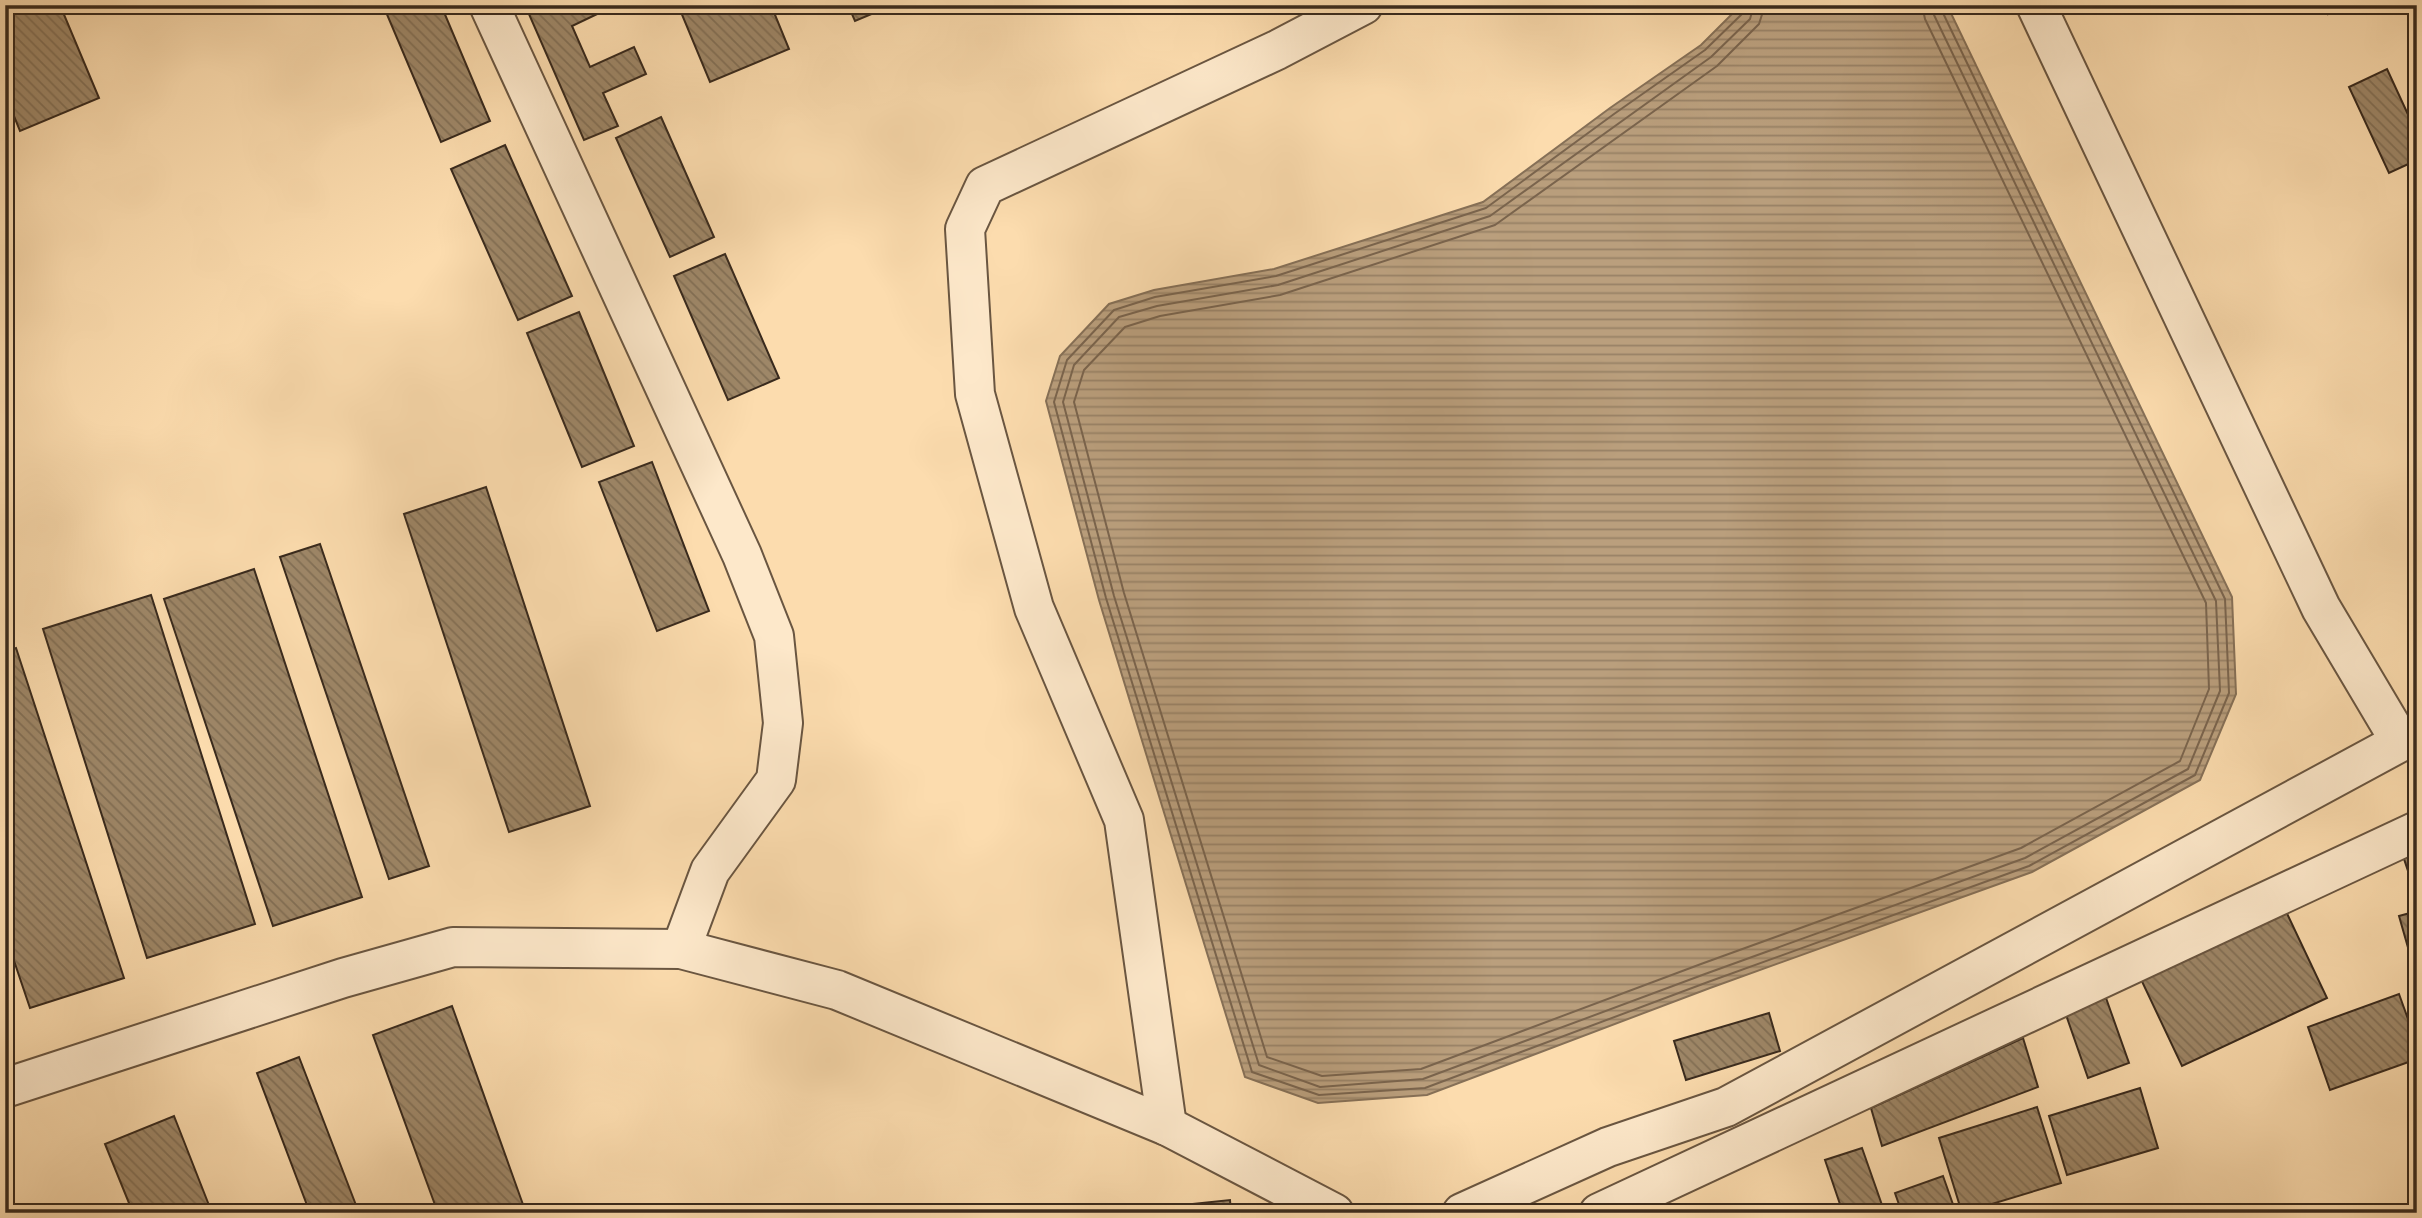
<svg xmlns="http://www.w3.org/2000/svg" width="2422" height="1218" font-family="'Old Standard TT',serif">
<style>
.water{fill:url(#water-rules);stroke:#867057;stroke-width:2}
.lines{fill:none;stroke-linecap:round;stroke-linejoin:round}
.shore{stroke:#7a644d;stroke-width:2}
.building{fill:url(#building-back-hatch);stroke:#392a1d;stroke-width:2}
.minor-casing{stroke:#6a5641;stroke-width:42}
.minor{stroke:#fde8ca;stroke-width:38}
</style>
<defs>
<pattern id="water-rules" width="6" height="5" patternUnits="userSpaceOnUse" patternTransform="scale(1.75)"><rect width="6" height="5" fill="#ba9f7d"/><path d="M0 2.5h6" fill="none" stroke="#988266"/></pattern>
<pattern id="building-back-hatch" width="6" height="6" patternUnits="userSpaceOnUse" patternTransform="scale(1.75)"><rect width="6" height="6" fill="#9e8768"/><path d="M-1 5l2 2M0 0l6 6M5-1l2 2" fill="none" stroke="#826f55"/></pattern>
</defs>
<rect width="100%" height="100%" fill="#fcdcae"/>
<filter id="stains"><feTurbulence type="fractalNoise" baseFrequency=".00286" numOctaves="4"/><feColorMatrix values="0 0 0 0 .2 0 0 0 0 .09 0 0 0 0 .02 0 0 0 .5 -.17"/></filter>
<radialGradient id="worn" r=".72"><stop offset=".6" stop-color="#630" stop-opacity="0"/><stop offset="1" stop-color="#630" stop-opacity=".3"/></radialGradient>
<!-- water -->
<path class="water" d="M1741 5H1947L2232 597 2236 694 2200 780 2032 872 1710 988 1427 1095 1318 1103 1245 1077 1099 600 1046 401 1060 356 1109 304 1154 290 1274 269 1483 202 1610 108 1701 45Z"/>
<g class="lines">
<!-- shore -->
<g class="shore">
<path d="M1745 5 1743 13 1705 50 1614 114 1486 208 1276 276 1155 297 1114 310 1067 360 1054 402 1106 598 1252 1072 1319 1095 1425 1088 1708 982 2029 866 2195 775 2229 693 2225 599 1942 11V5"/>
<path d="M1754 5 1750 19 1711 57 1490 216 1278 285 1157 306 1119 317 1074 365 1063 402 1114 596 1259 1065 1320 1087 1423 1079 1705 974 2025 858 2188 769 2220 691 2216 601 1934 15 1933 5"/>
<path d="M1765 5 1759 24 1717 66 1495 225 1280 295 1160 316 1125 327 1084 370 1074 402 1124 593 1267 1057 1322 1076 1421 1069 1701 964 2021 848 2180 761 2209 689 2206 603 1925 19 1922 5"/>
</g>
</g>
<!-- building -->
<g class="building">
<path d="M5 5H60L99 98 20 131 5 94Z"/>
<path d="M383 5H441L490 121 441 142Z"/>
<path d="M525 5H616L572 26 590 67 634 47 646 74 603 93 618 126 584 140Z"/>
<path d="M678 5H771L789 49 710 82Z"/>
<path d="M848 5H893L855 21Z"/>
<path d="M2324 5H2345L2328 14Z"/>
<path d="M2387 69 2417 134V160L2389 173 2349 87Z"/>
<path d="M661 117 714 237 670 257 616 138Z"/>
<path d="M505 145 572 296 518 320 451 169Z"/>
<path d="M725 254 779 378 728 400 674 276Z"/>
<path d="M579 312 634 446 582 467 527 333Z"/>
<path d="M652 462 709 611 657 631 599 482Z"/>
<path d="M486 487 590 806 509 832 404 514Z"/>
<path d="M320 544 429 866 389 879 280 557Z"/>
<path d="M254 569 362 897 273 926 164 599Z"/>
<path d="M151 595 255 924 147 958 43 629Z"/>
<path d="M16 648 124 978 30 1008 5 934V652Z"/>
<path d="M2417 838V888L2414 889 2399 844Z"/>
<path d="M2283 905 2327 998 2182 1066 2138 973Z"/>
<path d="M2417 911V964L2413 965 2399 916Z"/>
<path d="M2399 994 2417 1044V1059L2330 1090 2308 1027Z"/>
<path d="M2106 998 2129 1063 2088 1078 2065 1012Z"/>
<path d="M452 1006 526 1213H438L373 1035Z"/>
<path d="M1769 1013 1780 1051 1686 1080 1674 1041Z"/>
<path d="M2023 1038 2038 1087 1882 1146 1871 1108Z"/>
<path d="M299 1057 359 1213H310L257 1073Z"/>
<path d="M2140 1088 2158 1148 2067 1175 2049 1116Z"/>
<path d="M2037 1107 2061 1183 1962 1213 1939 1138Z"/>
<path d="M174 1116 212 1213H133L105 1144Z"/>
<path d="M1862 1148 1883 1208 1869 1213H1843L1825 1160Z"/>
<path d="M1943 1176 1956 1213H1902L1895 1193Z"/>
<path d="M5 1189 15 1213H5Z"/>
<path d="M1230 1200 1231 1213H1126V1211Z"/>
</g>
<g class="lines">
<!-- minor casing -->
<g class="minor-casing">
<g id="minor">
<path d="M489 5 742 555 774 636 783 723 776 780 710 871 681 949"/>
<path d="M2036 5 2321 608 2400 741"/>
<path d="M5 1088 343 978 453 947 681 949 837 990 1167 1126 1334 1213"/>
<path d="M1167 1126 1124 820 1034 608 975 394 965 229 985 186 1277 50 1363 5"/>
<path d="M1462 1213 1608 1147 1726 1107 2417 733"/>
<path d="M1599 1213 2417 831"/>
</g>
</g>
<!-- minor -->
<use href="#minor" class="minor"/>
</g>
<!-- margin -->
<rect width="2422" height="1218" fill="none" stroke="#fcdcae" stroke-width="28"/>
<rect x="7" y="7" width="2408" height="1204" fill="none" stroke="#392a1d" stroke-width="3.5"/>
<rect x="14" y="14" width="2394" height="1190" fill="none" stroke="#392a1d" stroke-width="2"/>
<rect width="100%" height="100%" filter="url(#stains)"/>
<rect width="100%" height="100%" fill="url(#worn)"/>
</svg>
